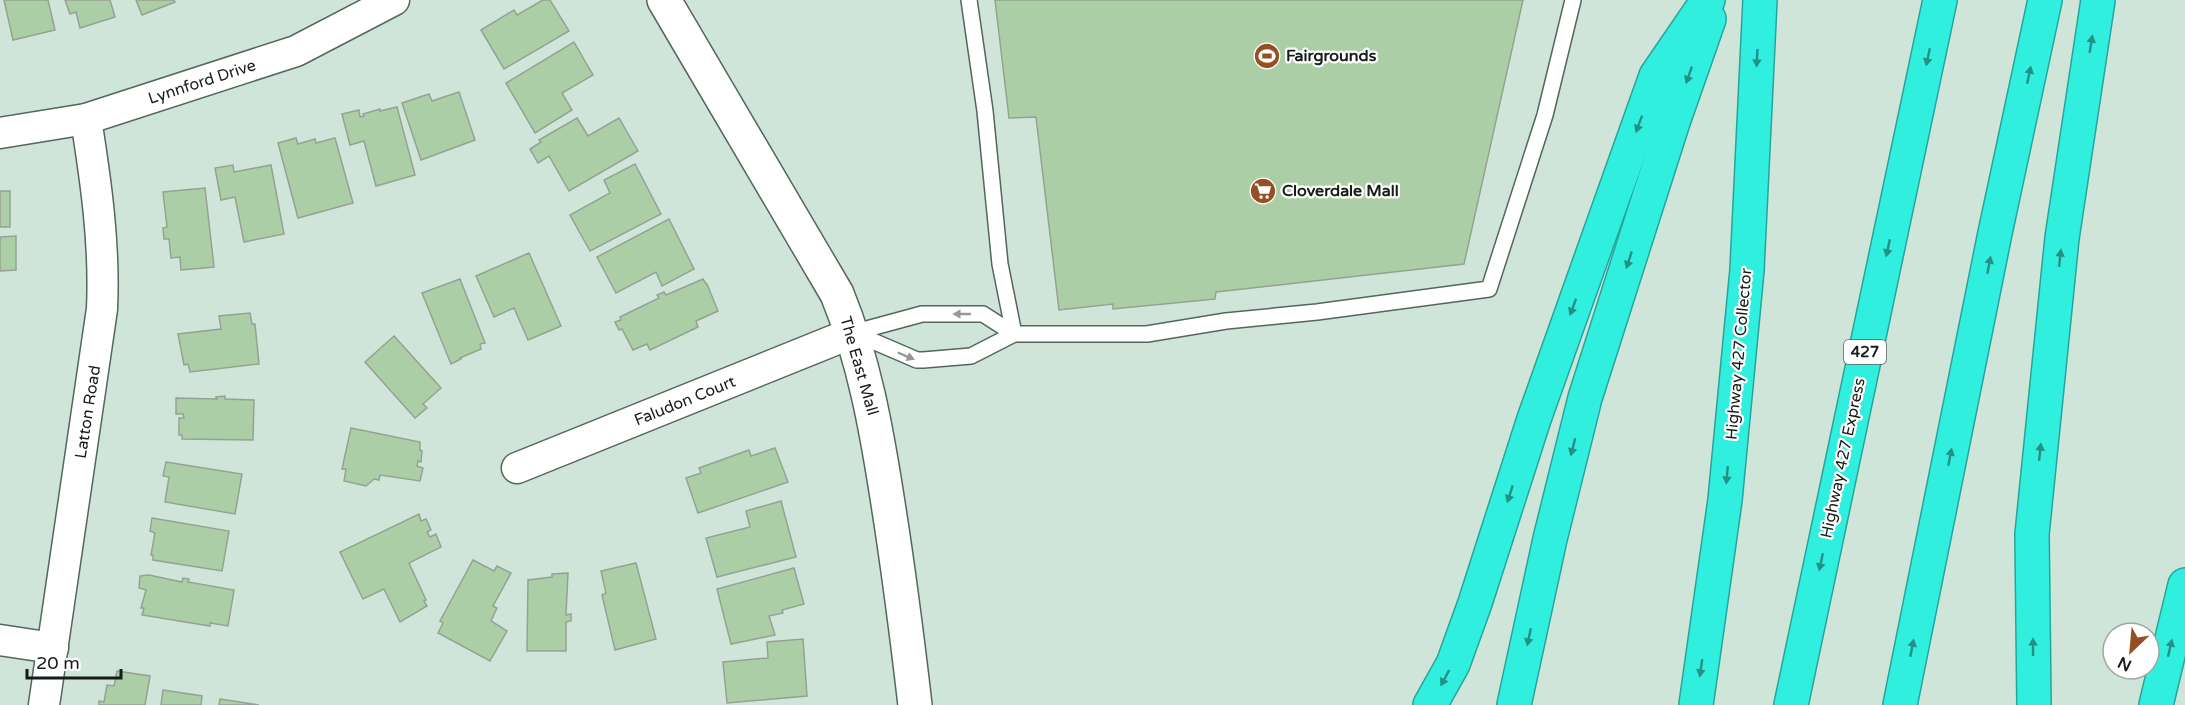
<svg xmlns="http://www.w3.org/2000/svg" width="2185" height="705" font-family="'Varela Round',sans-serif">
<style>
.building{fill:#accea6;stroke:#95a293;stroke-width:1.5}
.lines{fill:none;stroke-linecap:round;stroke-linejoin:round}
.service-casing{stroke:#54665d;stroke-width:18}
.minor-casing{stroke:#54665d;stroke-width:33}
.secondary-casing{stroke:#54665d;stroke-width:36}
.motorway-casing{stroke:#27a59a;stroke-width:36}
.service{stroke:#fff;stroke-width:15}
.minor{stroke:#fff;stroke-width:30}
.secondary{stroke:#fff;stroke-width:33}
.motorway{stroke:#30efdf;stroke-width:33}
.oneway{fill:#249086}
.oneway2{fill:#969998}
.labels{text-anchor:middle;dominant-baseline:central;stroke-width:4.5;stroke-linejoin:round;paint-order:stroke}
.shield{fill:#fff;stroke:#5b605e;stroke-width:1.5}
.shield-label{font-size:15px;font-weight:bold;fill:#151c19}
.poi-label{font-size:16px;font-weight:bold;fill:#151c19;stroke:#fff;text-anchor:start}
.street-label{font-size:16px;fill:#151c19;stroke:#fff}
</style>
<rect width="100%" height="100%" fill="#d0e5da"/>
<!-- building -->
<g class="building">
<path d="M4 0H48L55 30 13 40Z"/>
<path d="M65 0H110L115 17 80 28 76 12 70 14Z"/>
<path d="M136 0H174L175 2 142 15Z"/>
<path d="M543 0H550L569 31 504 69 481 30 514 10 517 15Z"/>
<path d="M995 0H1523L1464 264 1216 292 1215 299 1113 309V304L1059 310 1036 117 1009 118Z"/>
<path d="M574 42 593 75 562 93 572 110 535 133 506 83Z"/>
<path d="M459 92 475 140 421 160 402 103 429 94 432 101Z"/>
<path d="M397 107 415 175 376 186 364 141 350 145 342 114 359 110 360 117 364 116 363 114 380 109V111Z"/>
<path d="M577 118 588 136 619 118 638 151 569 191 549 156 538 163 530 149 541 142 539 140Z"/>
<path d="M296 138 298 144 315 139 316 143 335 138 353 203 298 218 278 143Z"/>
<path d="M635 164 661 214 590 251 570 215 610 193 604 180Z"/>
<path d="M233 165 234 172 271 165 284 234 244 242 235 197 221 200 215 168Z"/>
<path d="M205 188 214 267 181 270 180 257 171 258 169 239H164L163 228 167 227 163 192Z"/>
<rect x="0" y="191" width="10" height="36"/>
<path d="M669 219 694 269 662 286 656 272 616 293 597 257Z"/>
<path d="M16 236V270L0 271V237Z"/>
<path d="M529 253 561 326 528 340 514 308 494 317 476 276Z"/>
<path d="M460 279 485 343 480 344 481 349 460 358 461 359 451 364 422 293Z"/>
<path d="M703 279 706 284H707L718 311 696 321 698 327 650 350 647 344 633 350 622 329 619 330 615 322 621 320 620 317 659 298 657 295 664 292 666 295Z"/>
<path d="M250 313 252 324H255L259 364 190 372 188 364 184 365 178 334 221 329 219 316Z"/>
<path d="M394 336 441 388 423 404 427 408 415 418 365 362Z"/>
<path d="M225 396V399L254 400 253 440 182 439V435H179V418H184L183 414H176V398L217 399 216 397Z"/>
<path d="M351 428 420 442V450L422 451 421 462 418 461 417 466 423 468 420 481 380 475 379 480 374 479 366 486 344 481 346 469H342Z"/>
<path d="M775 448 788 482 698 513 686 478 701 473 699 468 749 450 751 456Z"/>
<path d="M166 462 242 474 235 514 165 502 169 477 163 476Z"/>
<path d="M781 501 796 557 717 577 706 538 750 527 746 511Z"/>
<path d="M419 514 421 521 426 519 431 530 427 532 430 537 436 534 441 547 409 563 426 600 424 601 427 606 400 622 384 589 363 599 340 552Z"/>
<path d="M152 518 229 531 222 571 153 560V555H151L155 533 150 531Z"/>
<path d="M473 560 494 571 497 566 511 573 493 606 497 608 491 621 507 631 490 661 438 633 443 623 440 621Z"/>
<path d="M636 563 656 639 615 650 602 595 606 593 601 571Z"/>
<path d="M794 568 804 604 782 610 783 613 769 616 775 635 731 644 717 589Z"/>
<path d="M568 573 566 615 571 614V621L566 622V651H527L528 580 552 577V574Z"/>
<path d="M149 575 182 582 183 578 189 579 188 582 234 590 228 626 210 623V626L142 615 144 608H141L146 590 139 588 140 576Z"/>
<path d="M803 639 807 696 727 703 723 662 768 658 767 642Z"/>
<path d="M117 671 150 676 145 705H99V701L104 702 107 685 114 686Z"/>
<path d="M163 690 202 696 201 705H161Z"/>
<path d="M220 699 259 705H219Z"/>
</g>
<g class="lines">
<!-- service casing -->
<g class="service-casing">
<g id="service">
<path d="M969 0 985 111 1000 264 1014 334"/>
<path d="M852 333 922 314H983L1014 334"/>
<path d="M854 333 917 360H923L971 356 1014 334H1147L1226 321 1317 312 1489 289 1545 115 1573 0"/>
</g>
</g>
<!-- minor casing -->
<g class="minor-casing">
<g id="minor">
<path d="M0 133 86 119 296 51 394 0"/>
<path d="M517 468 852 333"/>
<path d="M0 640 53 648"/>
<path d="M44 705 102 309C105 245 96 182 86 119"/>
</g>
</g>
<!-- secondary casing -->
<g class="secondary-casing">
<path id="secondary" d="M664 0 837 294C864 360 876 427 887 497 898 566 907 636 915 705"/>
</g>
<!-- motorway casing -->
<g class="motorway-casing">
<g id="motorway">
<path d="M1430 705 1453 664 1475 603 1534 419 1656 76 1708 0"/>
<path d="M1514 705 1550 539 1585 398 1673 122 1709 19"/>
<path d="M1696 705 1725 500 1747 270 1760 0"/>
<path d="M1791 705 1940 0"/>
<path d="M1900 705 1995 233 2045 0"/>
<path d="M2034 705 2032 534 2062 238 2098 0"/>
<path d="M2156 705 2185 585"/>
</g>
</g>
<!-- service -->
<use href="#service" class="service"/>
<!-- minor -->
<use href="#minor" class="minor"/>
<!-- secondary -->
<use href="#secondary" class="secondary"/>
<!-- motorway -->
<use href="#motorway" class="motorway"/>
</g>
<!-- one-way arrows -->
<defs><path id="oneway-solid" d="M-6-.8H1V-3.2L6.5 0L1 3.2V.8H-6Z" transform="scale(1.5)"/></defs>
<g class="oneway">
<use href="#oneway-solid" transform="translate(2091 44) rotate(-81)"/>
<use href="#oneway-solid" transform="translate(1928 57) rotate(102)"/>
<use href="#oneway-solid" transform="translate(1757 58) rotate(93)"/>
<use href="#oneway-solid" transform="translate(1689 75) rotate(109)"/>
<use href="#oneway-solid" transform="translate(2029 75) rotate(-78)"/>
<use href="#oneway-solid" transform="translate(1639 124) rotate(110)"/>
<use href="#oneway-solid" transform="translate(1888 248) rotate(102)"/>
<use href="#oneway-solid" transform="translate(2060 258) rotate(-84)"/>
<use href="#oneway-solid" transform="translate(1629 260) rotate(108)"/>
<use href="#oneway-solid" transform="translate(1989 265) rotate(-79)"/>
<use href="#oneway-solid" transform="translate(1573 307) rotate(110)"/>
<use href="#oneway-solid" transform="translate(1573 447) rotate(104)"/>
<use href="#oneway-solid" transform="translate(2040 452) rotate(-84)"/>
<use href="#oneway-solid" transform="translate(1950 457) rotate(-79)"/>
<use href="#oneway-solid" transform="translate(1727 475) rotate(95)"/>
<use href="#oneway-solid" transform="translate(1510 494) rotate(108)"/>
<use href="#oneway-solid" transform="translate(1821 562) rotate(102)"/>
<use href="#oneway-solid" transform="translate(1529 637) rotate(102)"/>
<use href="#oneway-solid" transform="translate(2033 647) rotate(-90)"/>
<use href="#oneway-solid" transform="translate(1912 648) rotate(-79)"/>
<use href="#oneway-solid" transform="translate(2170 648) rotate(-77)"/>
<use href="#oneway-solid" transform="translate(1701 668) rotate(98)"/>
<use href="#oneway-solid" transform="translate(1445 678) rotate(118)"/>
</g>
<g class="oneway2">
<use href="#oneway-solid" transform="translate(962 314) rotate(180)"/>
<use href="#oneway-solid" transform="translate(906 356) rotate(23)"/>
</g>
<!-- icons -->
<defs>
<g id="stadium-disc" transform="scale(1.35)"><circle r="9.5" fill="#944f23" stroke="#fff"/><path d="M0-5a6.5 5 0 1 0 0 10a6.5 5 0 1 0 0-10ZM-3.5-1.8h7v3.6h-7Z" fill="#fff"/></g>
<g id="supermarket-disc" transform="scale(1.35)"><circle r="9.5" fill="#944f23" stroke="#fff"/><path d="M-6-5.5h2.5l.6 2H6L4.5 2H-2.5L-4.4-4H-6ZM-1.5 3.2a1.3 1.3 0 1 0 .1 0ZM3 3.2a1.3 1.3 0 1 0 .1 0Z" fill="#fff"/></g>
</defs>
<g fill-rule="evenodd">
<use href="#stadium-disc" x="1267" y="56"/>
<use href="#supermarket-disc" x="1263" y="191"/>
</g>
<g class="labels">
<!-- shield labels -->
<rect class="shield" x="1844" y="340" width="42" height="24" rx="4.5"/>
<g class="shield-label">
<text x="1865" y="352">427</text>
</g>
<!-- poi labels -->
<g class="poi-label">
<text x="1286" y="56">Fairgrounds</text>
<text x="1282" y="191">Cloverdale Mall</text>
</g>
<!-- street labels -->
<g class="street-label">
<text transform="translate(202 82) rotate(-18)">Lynnford Drive</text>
<text transform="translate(1739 354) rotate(-85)">Highway 427 Collector</text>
<text transform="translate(859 366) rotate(74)">The East Mall</text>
<text transform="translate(685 401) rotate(-22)">Faludon Court</text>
<text transform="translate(88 412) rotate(-81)">Latton Road</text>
<text transform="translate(1843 458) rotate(-78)">Highway 427 Express</text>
</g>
</g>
<!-- north arrow -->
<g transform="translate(2131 651) rotate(206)"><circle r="28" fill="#ffffff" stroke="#a1a4a3" stroke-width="1.5"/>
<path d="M0-4.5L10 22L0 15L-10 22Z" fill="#944f23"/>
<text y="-9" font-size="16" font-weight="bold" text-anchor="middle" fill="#151c19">N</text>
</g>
<!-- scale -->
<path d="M27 669v9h94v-9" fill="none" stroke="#151c19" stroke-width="3"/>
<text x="36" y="669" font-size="18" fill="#151c19" stroke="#ffffff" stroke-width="4.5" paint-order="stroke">20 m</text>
</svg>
